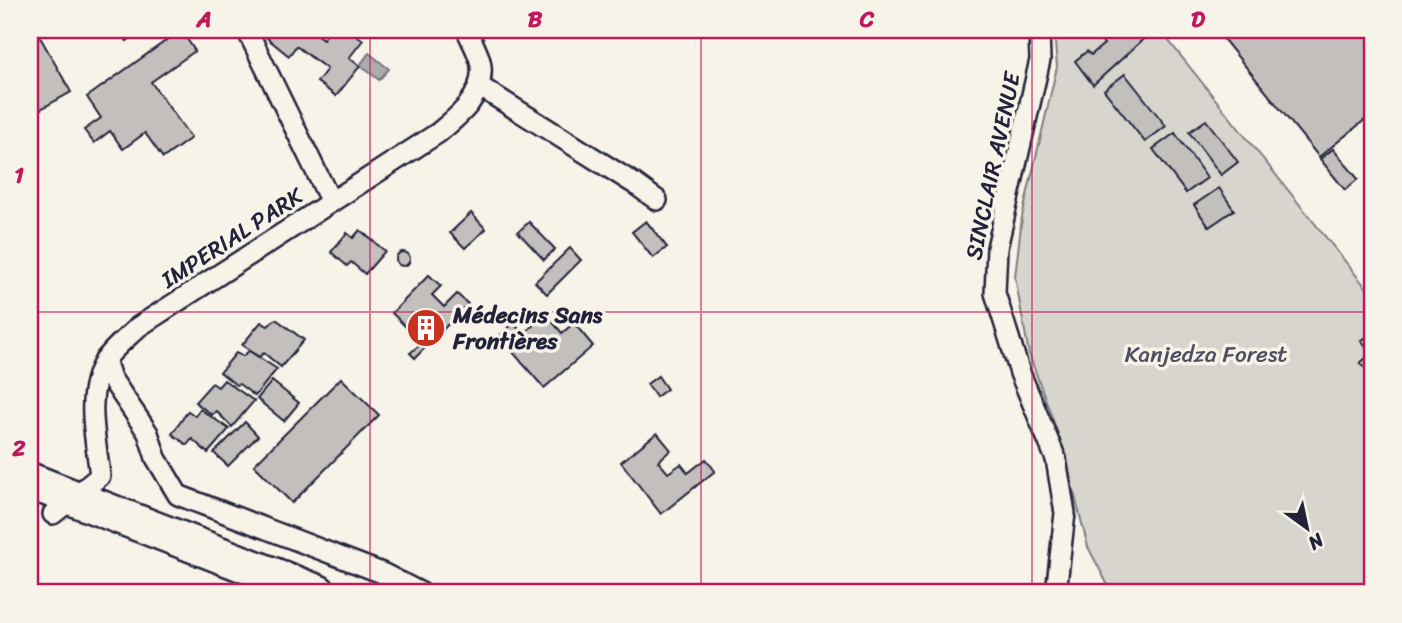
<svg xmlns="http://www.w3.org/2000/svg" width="1402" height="623" font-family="Sriracha,sans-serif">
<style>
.green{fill:#d8d5cf;stroke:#7d7c85;stroke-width:2}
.water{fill:#aeabad;stroke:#76747f;stroke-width:2}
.building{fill:#c2bfbd;stroke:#22223b;stroke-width:2}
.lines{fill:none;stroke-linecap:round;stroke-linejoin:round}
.street-casing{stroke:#22223b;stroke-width:24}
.highway-casing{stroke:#22223b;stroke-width:40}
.street{stroke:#f7f3e8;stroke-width:19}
.highway{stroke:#f7f3e8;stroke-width:35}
.grid{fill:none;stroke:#c2185b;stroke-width:2;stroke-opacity:0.55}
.labels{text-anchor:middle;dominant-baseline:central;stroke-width:7;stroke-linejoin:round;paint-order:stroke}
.street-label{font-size:23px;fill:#22223b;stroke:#f7f3e8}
.poi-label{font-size:23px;font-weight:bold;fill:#22223b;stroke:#f7f3e8;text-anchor:start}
.park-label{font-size:23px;fill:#504f60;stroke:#f7f3e8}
.neatline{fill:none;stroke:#c2185b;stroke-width:2.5}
.grid-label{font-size:23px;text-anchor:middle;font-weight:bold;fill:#c2185b}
</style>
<rect width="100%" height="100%" fill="#f7f3e8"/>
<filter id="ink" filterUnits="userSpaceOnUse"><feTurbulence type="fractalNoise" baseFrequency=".0143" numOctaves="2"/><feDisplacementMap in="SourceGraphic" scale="14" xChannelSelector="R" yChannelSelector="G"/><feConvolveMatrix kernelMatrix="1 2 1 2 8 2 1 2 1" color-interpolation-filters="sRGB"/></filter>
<g filter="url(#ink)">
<!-- green -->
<path class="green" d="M1054 30H1160L1372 295V593H1112L1088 547 1061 442 1029 354 1015 277 1022 217 1057 67Z"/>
<!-- water -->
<path class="water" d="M369 53 389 69 379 80 360 65Z"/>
<!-- building -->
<g class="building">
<path d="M118 30H141L127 41Z"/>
<path d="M181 30 195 51 151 82 191 138 163 158 145 133 123 149 110 131 94 143 84 130 101 118 87 97Z"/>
<path d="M273 30H311L323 39 330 30H350L363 40 349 58 360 66 336 96 317 82 327 69 296 46 289 56 267 38Z"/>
<path d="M1111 30 1119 32 1121 30H1145L1148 35 1093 85 1075 61 1087 51 1091 55 1104 44 1100 38Z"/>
<path d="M1216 30H1370L1372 32V114L1319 157Z"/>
<path d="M40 37 71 92 37 111 30 97V43Z"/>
<path d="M1125 74 1166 126 1145 142 1104 90Z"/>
<path d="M1206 120 1238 162 1221 175 1189 132Z"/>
<path d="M1175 133 1207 178 1186 193 1153 149Z"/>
<path d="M1333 149 1358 179 1345 190 1320 159Z"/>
<path d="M1219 188 1234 210 1209 227 1194 205Z"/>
<path d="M471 213 486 229 465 248 450 233Z"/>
<path d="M646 221 667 247 653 258 632 232Z"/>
<path d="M529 222 555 249 544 260 518 232Z"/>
<path d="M360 230 385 251 365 274 351 262 347 266 331 252 347 233 353 238Z"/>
<path d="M570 248 581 260 547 294 535 282Z"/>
<circle cx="403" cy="259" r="7"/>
<path d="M429 275 441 286 432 295 444 307 457 294 468 304 415 358 410 353 422 343 392 313Z"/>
<path d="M546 314 562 333 574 323 593 346 544 388 499 336 514 323 523 334Z"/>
<path d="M276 319 304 340 281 367 264 353 259 357 242 345 261 322 268 326Z"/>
<path d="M1369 335 1372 339V350L1370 352 1361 341Z"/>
<path d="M249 351 277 369 255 396 239 384 236 385 220 372 236 353 243 356Z"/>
<path d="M1372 353V375L1360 363Z"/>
<path d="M658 376 667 389 656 397 647 384Z"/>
<path d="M341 378 379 415 292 503 254 465Z"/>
<path d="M224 380 254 401 232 427 216 411 212 415 195 402 212 383 218 387Z"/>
<path d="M272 381 299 403 284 421 257 399Z"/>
<path d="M200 409 229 429 208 453 192 439 187 445 172 434 188 411 195 416Z"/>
<path d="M245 422 258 436 228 466 214 453Z"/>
<path d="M657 433 671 450 658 461 668 473 681 464 688 473 706 459 715 471 661 514 621 462Z"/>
</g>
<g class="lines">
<!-- street casing -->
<g class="street-casing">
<g id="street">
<path d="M247 30 331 202"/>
<path d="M1039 30 1040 60 997 248 995 293 1020 373 1056 459 1065 513 1056 593"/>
<path d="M479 86 635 184 657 200"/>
<path d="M105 360 111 378 148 433 156 458 178 495 382 573 421 593"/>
<path d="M53 514 100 476C96 439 84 396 104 362 112 349 127 338 138 327L438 133C459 116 484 96 481 66 480 54 471 41 467 30"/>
</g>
</g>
<!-- highway casing -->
<g class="highway-casing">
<path id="highway" d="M30 481 318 593"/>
</g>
<!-- street -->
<use href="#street" class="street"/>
<!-- highway -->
<use href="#highway" class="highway"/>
</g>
</g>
<!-- grid -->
<path class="grid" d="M370 30V593M701 30V593M1032 30V593M30 312H1372"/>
<!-- icons -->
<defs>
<g id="building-disc" transform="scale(2.0125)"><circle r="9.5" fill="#c8321e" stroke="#f7f3e8"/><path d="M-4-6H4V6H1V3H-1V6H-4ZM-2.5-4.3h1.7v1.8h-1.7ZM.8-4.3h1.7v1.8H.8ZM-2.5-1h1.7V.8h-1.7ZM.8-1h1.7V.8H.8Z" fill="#fff"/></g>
</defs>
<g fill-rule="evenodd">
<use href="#building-disc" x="426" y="328"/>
</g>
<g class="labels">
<!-- street labels -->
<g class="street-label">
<text transform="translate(993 166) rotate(-78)">SINCLAIR AVENUE</text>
<text transform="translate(232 238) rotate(-33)">IMPERIAL PARK</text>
</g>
<!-- poi labels -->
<g class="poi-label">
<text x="453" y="315">Médecins Sans<tspan x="453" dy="26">Frontières</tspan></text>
</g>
<!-- park labels -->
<g class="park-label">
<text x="1206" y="354">Kanjedza Forest</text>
</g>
</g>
<!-- margin -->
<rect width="1402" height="623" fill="none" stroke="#f7f3e8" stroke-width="77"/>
<!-- north arrow -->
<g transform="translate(1307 528) rotate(147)" stroke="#f7f3e8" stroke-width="5" paint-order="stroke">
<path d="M0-5L12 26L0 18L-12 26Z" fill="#22223b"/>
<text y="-10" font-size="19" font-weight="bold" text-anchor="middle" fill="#22223b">N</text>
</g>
<rect x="38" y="38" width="1326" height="546" class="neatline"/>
<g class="grid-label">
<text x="204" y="27">A</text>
<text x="535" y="27">B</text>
<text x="867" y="27">C</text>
<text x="1198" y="27">D</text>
<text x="19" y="183">1</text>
<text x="19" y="456">2</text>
</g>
</svg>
